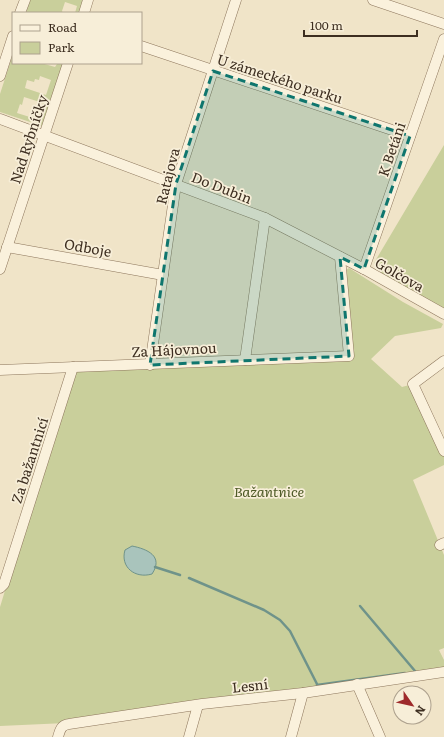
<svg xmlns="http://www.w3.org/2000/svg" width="444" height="737" font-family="Literata,serif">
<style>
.green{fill:#c9cf9b;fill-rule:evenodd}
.water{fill:#a9c4bc;stroke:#6f938a}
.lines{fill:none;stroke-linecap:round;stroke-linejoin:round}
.stream{stroke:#6f938a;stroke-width:2.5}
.minor-casing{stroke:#8d765c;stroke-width:11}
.minor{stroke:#faf1dc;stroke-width:10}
.marked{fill:#0f766e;fill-opacity:0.2;stroke:#0f766e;stroke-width:3;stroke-dasharray:8 5;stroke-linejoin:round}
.labels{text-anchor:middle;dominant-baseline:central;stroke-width:3.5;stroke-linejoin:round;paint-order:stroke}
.street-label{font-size:14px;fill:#3d2e20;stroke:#f7eed8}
.park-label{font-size:14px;font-style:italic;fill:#4d5a26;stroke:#f7eed8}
</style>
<rect width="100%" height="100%" fill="#f0e4c8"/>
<!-- green -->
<g class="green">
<path d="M30 0H83L79 13H75L77 6 65 2 62 11 63 13H26Z"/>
<path d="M13 54V63H41L55 67 57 64 63 63 51 101 47 99 46 102 50 103 42 126 0 112V94ZM40 76 51 80 46 95 25 88 27 80 34 82 35 79 39 80ZM24 97 43 103 41 111 36 110 33 118 17 113 20 104 22 105Z"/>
<path d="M444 145V309C430 302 384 279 377 268 376 267 375 264 374 263Z"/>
<path d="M349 268 403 302 443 324 441 328 395 336 371 359 402 387 413 384 444 451V465L413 480 444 555V648L439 650 444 660V672L66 723 0 726V607L73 367 352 356 346 270Z"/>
</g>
<!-- water -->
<path class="water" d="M132 546C147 549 164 556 152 574 135 579 120 567 125 550Z"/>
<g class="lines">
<!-- stream -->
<g class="stream">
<path d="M155 567 180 575"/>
<path d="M189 578 264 610 280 620 290 631 319 688"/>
<path d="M360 606 415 671"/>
<path d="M317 685 405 673"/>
</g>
<!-- minor casing -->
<g class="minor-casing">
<g id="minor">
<path d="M373 0 444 24"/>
<path d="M20 13 25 0"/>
<path d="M84 13 88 0"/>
<path d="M141 46 410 136"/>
<path d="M0 76 13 36"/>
<path d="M0 119 265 218 364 269 444 314"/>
<path d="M7 247 163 275"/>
<path d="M0 269 68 63"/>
<path d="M364 269 444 39"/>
<path d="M245 360 265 218"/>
<path d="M444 361 413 384 444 451"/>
<path d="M150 365 176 184 236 0"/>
<path d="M0 370 349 356 340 257"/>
<path d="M440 545 444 543"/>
<path d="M0 588 4 584 73 367"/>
<path d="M357 684 380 737"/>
<path d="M58 737C60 730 61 725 69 724L202 704 303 693 444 672"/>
<path d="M189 737 198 705"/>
<path d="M291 737 303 693"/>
</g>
</g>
<!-- minor -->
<use href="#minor" class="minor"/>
</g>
<!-- marked area -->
<path class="marked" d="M213 71 410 136 364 269 340 257 349 356 150 365 176 184Z"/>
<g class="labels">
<!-- street labels -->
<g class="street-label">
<text transform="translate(280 78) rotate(18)">U zámeckého parku</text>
<text transform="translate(28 139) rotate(-72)">Nad Rybníčky</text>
<text transform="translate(391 149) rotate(-71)">K Betáni</text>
<text transform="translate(167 176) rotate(-76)">Ratajova</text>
<text transform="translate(222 187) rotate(21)">Do Dubin</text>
<text transform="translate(88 247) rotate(10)">Odboje</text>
<text transform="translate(400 274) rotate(30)">Golčova</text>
<text transform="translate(174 349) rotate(-3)">Za Hájovnou</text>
<text transform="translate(29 460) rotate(-72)">Za bažantnicí</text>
<text transform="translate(250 685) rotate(-6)">Lesní</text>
</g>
<!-- park labels -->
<g class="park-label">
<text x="269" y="491">Bažantnice</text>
</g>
</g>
<!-- legend -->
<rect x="12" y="12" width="130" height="52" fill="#f7eed8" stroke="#ada18e"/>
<rect x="20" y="25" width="20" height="6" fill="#faf1dc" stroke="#ada18e"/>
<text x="48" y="32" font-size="12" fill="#3d2e20">Road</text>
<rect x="20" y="42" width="20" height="12" fill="#c9cf9b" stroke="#ada18e"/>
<text x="48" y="52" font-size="12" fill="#3d2e20">Park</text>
<!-- north arrow -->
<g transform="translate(412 705) rotate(124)"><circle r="19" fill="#f7eed8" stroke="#ada18e"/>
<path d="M0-3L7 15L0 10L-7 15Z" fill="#9e2a2b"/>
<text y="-6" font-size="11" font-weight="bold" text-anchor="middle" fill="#3d2e20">N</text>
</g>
<!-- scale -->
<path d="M304 30v6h113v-6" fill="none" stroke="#3d2e20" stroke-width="2"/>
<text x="310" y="30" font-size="12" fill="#3d2e20" stroke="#f7eed8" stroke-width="3" paint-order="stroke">100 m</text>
</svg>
